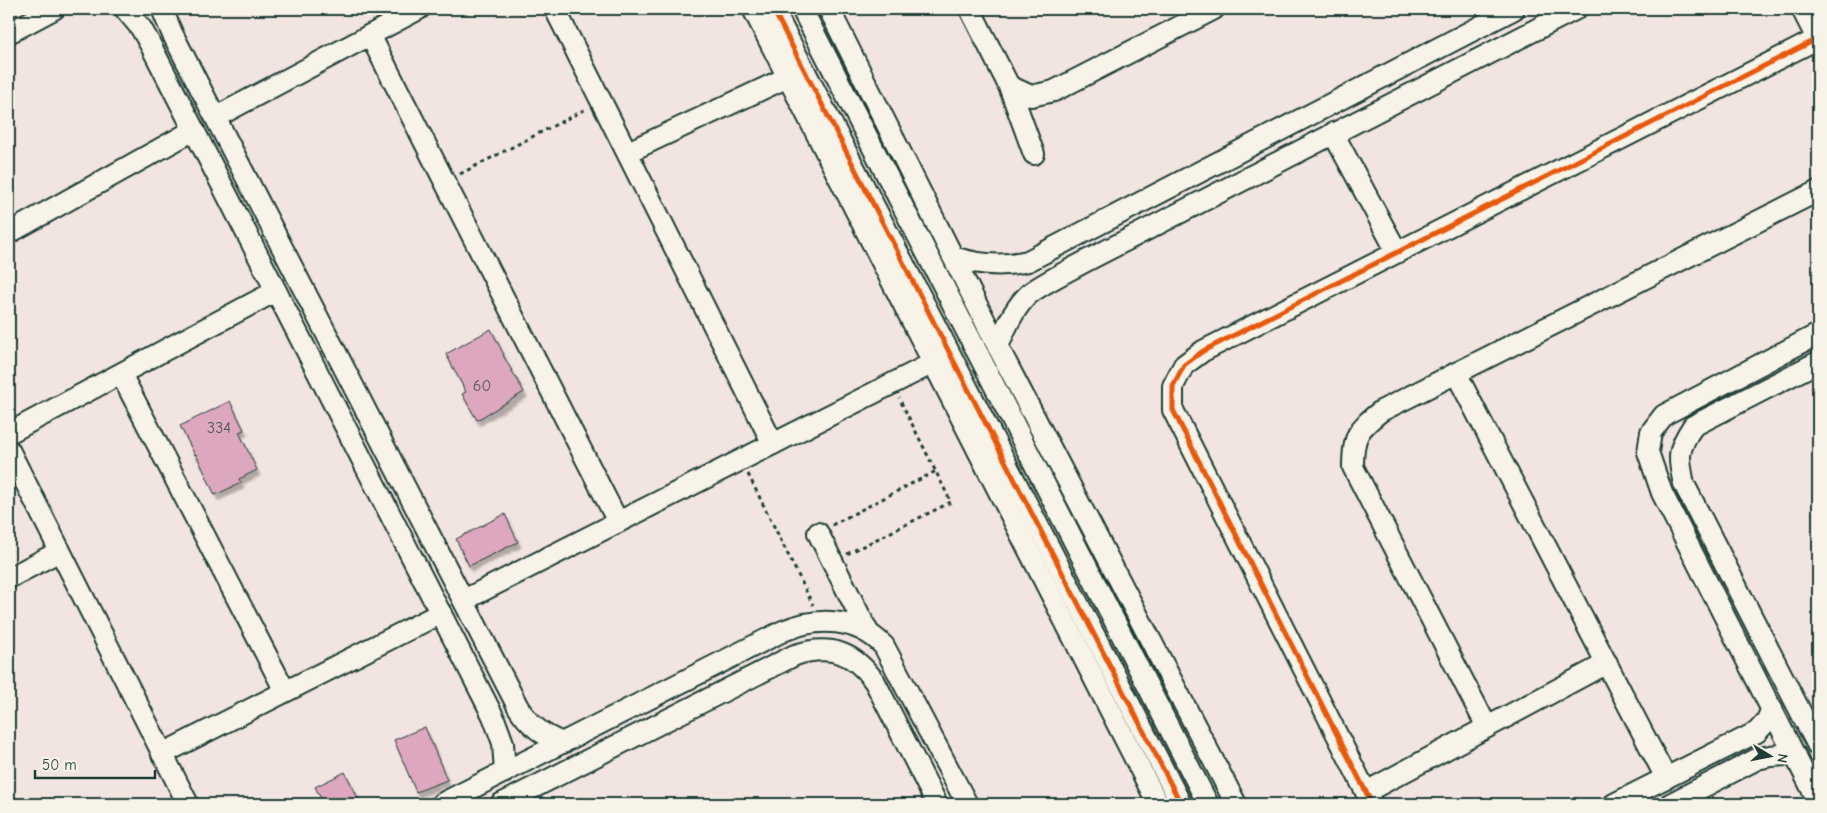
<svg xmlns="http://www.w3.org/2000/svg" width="1827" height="813" font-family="'Comic Neue',sans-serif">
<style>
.building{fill:#dda7bf;stroke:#1f3d34;filter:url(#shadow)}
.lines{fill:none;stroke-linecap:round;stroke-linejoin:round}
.minor-casing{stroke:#1f3d34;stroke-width:24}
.path{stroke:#1f3d34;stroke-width:3;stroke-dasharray:4 4;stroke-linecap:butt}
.minor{stroke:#f7f3e8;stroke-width:20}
.cycleway-casing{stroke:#f7f3e8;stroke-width:8}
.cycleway{stroke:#e8590c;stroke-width:5}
.labels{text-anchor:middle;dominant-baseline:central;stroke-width:4;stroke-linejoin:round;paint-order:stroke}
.number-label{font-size:16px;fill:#4e5857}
</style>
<defs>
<filter id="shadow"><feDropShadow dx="3" dy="5.5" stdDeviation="1" flood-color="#0004"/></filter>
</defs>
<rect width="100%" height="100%" fill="#f2e4e0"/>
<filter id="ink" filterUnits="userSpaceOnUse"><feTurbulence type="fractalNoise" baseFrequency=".02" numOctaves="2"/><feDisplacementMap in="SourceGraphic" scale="10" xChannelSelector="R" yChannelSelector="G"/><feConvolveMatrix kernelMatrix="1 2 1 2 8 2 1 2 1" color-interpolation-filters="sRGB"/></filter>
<g filter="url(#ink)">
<!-- building -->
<g class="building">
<path d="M491 329 504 355H503L524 392 477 420 462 394 466 392 446 354Z"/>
<path d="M230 401 244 430 239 432 257 470 239 479 241 483 215 495 196 454 195 455 180 426Z"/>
<path d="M505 514 518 542 469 566 456 539Z"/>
<path d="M425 727 447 780 416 792 394 740Z"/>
<path d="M345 772 361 804H324L315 787Z"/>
</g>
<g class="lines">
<!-- minor casing -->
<g class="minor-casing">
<g id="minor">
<path d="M125 9 141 28 150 44 493 716 503 743 505 772"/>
<path d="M162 9 172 33 518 707C529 725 543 736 563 743"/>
<path d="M555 9 773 444"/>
<path d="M753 9 1158 804"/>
<path d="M773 9 1181 804"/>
<path d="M802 9 1208 804"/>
<path d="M829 9 998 347 1236 804"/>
<path d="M970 9 1009 86 1031 96 1054 91 1214 9"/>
<path d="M1802 9 1818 41"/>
<path d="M9 33 54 9"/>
<path d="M370 35 618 522"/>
<path d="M1009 86 1034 154"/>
<path d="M216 117 419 9"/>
<path d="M1333 133 1397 252"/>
<path d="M628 152 788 77"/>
<path d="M9 233 194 130"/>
<path d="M953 257C978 265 1002 267 1028 261L1514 9"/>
<path d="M1818 334 1664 415 1651 432 1648 452 1662 493 1818 801"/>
<path d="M998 347C1005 328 1014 308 1029 294 1043 283 1070 270 1086 261L1576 9"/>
<path d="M1818 362 1693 426C1677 450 1678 456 1684 484L1818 746"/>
<path d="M1456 373 1666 778"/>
<path d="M121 374 285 691"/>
<path d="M9 433 276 291"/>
<path d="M9 450 188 804"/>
<path d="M818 533 868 632"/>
<path d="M9 578 60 551"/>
<path d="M464 600 933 363"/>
<path d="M1487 727 1353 467C1353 436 1357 430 1381 411L1818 191"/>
<path d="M162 754 441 613"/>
<path d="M1366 792 1607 663"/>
<path d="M441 804 783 631C818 616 857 618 884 646L967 804"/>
<path d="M501 804 795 655C830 644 854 652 875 682L937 804"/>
<path d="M1372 804 1173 410V386L1184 365 1203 351 1817 39"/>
<path d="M1614 804 1757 732 1766 722 1772 709"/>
<path d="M1670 804 1757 759C1771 755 1782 754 1796 756"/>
</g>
</g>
<!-- path -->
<g class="path">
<path d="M460 174 586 109"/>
<path d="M748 474 813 605"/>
<path d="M832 525 936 471"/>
<path d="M847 554 951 502 899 398"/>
</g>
<!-- minor -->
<use href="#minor" class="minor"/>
<!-- cycleway casing -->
<g class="cycleway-casing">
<g id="cycleway">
<path d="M773 9 1181 804"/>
<path d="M1372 804 1173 410V386L1184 365 1203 351 1817 39"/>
</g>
</g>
<!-- cycleway -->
<use href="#cycleway" class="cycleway"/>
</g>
</g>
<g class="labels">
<!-- number labels -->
<g class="number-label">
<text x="482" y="386">60</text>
<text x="219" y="428">334</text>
</g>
</g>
<!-- margin -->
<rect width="1827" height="813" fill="none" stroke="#f7f3e8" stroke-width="30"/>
<rect x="15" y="15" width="1797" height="783" fill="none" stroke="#1f3d34" stroke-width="2" filter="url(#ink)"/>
<!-- north arrow -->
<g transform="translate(1770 756) rotate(100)" stroke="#f7f3e8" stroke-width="4" paint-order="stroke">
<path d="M0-4L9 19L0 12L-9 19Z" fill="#1f3d34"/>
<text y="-8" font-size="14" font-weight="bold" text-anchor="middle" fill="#1f3d34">N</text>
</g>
<!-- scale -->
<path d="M35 770v8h120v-8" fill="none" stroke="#1f3d34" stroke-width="2.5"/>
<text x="42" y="770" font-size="15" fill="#1f3d34" stroke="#f7f3e8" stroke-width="4" paint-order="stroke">50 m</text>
</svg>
